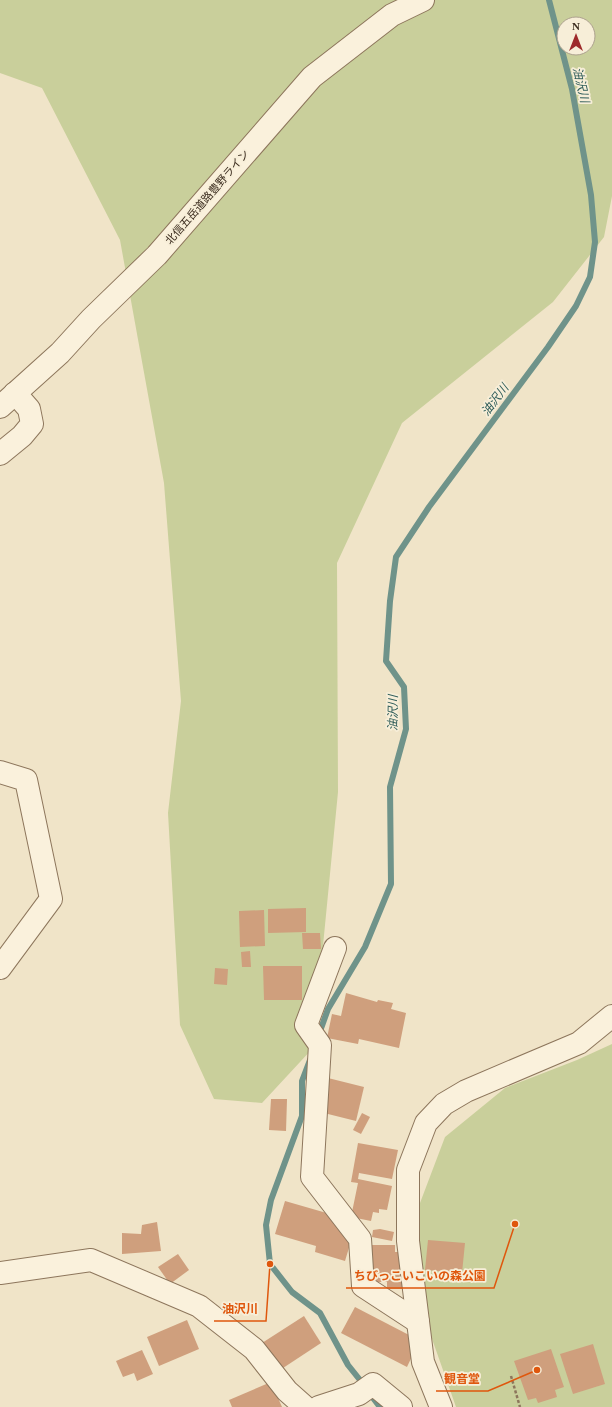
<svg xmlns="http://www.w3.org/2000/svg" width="612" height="1407" font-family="'Times New Roman','Noto Sans JP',serif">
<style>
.green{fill:#c9cf9b;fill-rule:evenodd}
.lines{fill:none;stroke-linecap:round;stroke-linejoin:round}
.stream{stroke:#6f938a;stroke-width:6}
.building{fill:#cf9f7d}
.minor-casing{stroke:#8d765c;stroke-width:24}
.path{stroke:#8d765c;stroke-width:2.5;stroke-dasharray:3 2;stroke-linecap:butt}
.minor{stroke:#faf1dc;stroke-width:22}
.labels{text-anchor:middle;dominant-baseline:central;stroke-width:3.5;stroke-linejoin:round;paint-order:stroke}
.street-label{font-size:11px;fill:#3d2e20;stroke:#f7eed8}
.water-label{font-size:12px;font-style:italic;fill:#2f5d5a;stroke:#f7eed8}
.leader{fill:none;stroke:#df570d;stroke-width:1.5}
.callout-dot{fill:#df570d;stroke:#f7eed8;stroke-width:1.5}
.callout-label{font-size:12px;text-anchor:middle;font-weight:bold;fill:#df570d;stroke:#f7eed8;stroke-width:3.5;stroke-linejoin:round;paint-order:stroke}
</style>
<rect width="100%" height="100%" fill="#f0e4c8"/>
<!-- green -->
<g class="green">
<path d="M0 0H612V196L604 237 553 302 402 423 337 563 338 792 313 1048 262 1103 214 1099 180 1025 168 813 181 701 164 483 120 240 42 88 0 73ZM564 24H588V48H564Z"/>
<path d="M612 1044V1407H456L431 1336 416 1245 420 1203 445 1137 505 1088 577 1060Z"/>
</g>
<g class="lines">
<!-- stream -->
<g class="stream">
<path d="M319 1034 328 1009 365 947 391 884 390 787 406 729 404 687 386 661 390 601 396 557 429 507 548 347 576 306 590 277 595 242 591 195 572 89 549 0"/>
<path d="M310 1060 302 1081V1116L271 1200 266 1225 270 1264 292 1292 320 1313 348 1365 364 1385"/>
<path d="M370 1394 380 1407"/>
</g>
</g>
<!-- building -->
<g class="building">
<path d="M306 908V932L268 933V909Z"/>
<path d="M264 910 265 946 240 947 239 911Z"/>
<path d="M302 933H320L321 949H303Z"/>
<path d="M250 951 251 967H242L241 952Z"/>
<path d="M263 966H302V1000H264Z"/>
<path d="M215 968 228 969 227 985 214 984Z"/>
<path d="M346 993 377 1002 378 1000 393 1003 391 1009 406 1013 399 1048 359 1039 358 1044 327 1038 332 1014 341 1016Z"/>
<path d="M328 1078 364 1087 356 1121 320 1112Z"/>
<path d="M271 1099H287L286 1131 269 1130Z"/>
<path d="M362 1113 370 1117 361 1134 353 1130Z"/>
<path d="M358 1143 398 1150 392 1179 359 1173 358 1179 392 1186 387 1210 379 1209V1213L373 1212 371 1221 351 1217 358 1183 351 1182Z"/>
<path d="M285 1201 330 1214 351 1241 345 1261 315 1252 316 1246 275 1234Z"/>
<path d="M157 1222 161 1251 122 1254V1233L141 1234 142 1225Z"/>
<path d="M380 1229 394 1232 392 1241 372 1237 373 1230Z"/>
<path d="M428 1240 465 1243 462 1273 425 1270Z"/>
<path d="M371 1245H395V1252H404L403 1289H387V1282H371Z"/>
<path d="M178 1254 189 1270 170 1284 158 1267Z"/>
<path d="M355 1307 409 1335 414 1352 407 1367 341 1333Z"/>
<path d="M304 1316 321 1343 280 1370 262 1343Z"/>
<path d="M187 1320 199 1349 159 1366 147 1337Z"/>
<path d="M593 1344 605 1384 573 1394 560 1354Z"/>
<path d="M551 1349 564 1387 555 1390 557 1397 538 1403 536 1398 528 1400 514 1361Z"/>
<path d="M142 1350 153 1374 137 1381 134 1373 123 1377 116 1361Z"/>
<path d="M271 1382 282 1407H232L229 1400Z"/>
</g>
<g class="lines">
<!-- minor casing -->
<g class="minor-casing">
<g id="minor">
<path d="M0 407 60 353 91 319 157 255 312 77 392 15 423 0"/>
<path d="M0 454 22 436 32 424 29 409 15 393"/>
<path d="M0 772 26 780 51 899 0 968"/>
<path d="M335 948 306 1025 320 1045 312 1177 360 1239 363 1286 418 1322"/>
<path d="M0 1273 91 1260 199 1306 254 1349 287 1391 305 1407"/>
<path d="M319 1407 359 1394 373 1384 401 1407"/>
<path d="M441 1407 423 1362 408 1241V1170L426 1123 444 1104 466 1091 579 1043 612 1016"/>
</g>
</g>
<!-- path -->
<path class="path" d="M511 1376 520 1407"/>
<!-- minor -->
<use href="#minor" class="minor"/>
</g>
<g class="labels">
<!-- street labels -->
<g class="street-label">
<text transform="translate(207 197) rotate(-49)">北信五岳道路豊野ライン</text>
</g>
<!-- water labels -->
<g class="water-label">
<text transform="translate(581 85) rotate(77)">油沢川</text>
<text transform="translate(495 400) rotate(-53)">油沢川</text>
<text transform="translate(393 713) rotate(-89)">油沢川</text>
</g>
</g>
<!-- callouts -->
<path class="leader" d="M515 1224L494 1288H346M270 1264L266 1321H214M537 1370L488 1391H436"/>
<g class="callout-dot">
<circle cx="515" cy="1224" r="4"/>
<circle cx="270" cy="1264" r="4"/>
<circle cx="537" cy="1370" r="4"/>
</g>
<g class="callout-label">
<text x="420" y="1280">ちびっこいこいの森公園</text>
<text x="240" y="1313">油沢川</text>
<text x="462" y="1383">観音堂</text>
</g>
<!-- north arrow -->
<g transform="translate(576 36)"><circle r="19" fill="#f7eed8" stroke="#ada18e"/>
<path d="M0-3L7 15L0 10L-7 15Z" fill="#9e2a2b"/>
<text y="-6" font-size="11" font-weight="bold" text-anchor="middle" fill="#3d2e20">N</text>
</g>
</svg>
